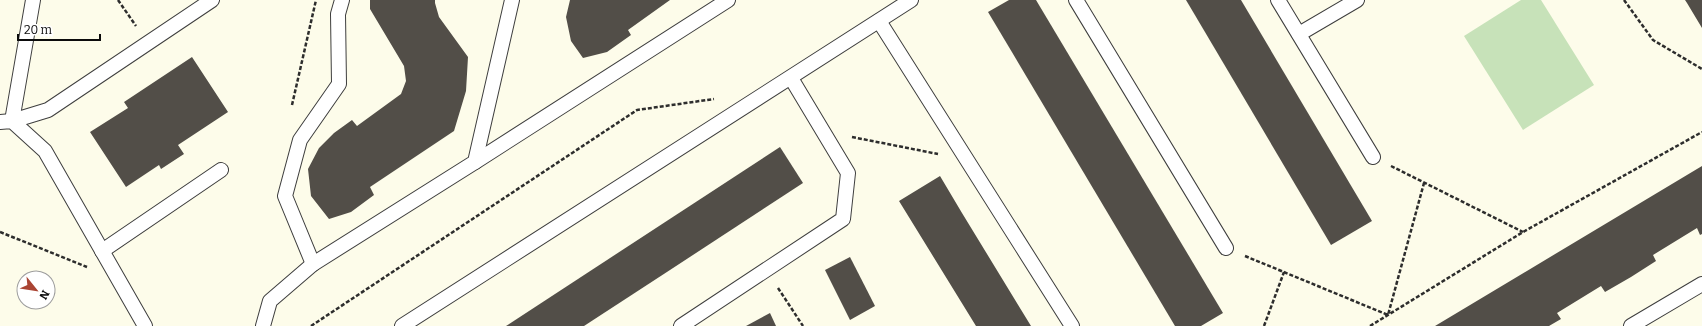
<svg xmlns="http://www.w3.org/2000/svg" width="1702" height="326" font-family="Bitter,serif">
<style>
.green{fill:#c7e2b9}
.building{fill:#524e48}
.lines{fill:none;stroke-linecap:round;stroke-linejoin:round}
.service-casing{stroke:#3e3e3e;stroke-width:16}
.path{stroke:#2d2d2d;stroke-width:2.5;stroke-dasharray:4 2;stroke-linecap:butt}
.service{stroke:#fff;stroke-width:14}
</style>
<rect width="100%" height="100%" fill="#fdfcea"/>
<!-- green -->
<path class="green" d="M1521 0H1541L1594 85 1523 130 1464 36Z"/>
<!-- building -->
<g class="building">
<path d="M370 0H435V3L439 17 468 57 466 91 454 131 370 187 374 195 351 212 329 219 311 196 308 169 319 148 334 133 352 120 357 126 401 94 406 81 404 66 370 9Z"/>
<path d="M570 0H670L628 30 631 35 607 52 583 58 571 41 566 17Z"/>
<path d="M1009 0H1036L1223 313 1201 326H1175L988 12Z"/>
<path d="M1186 0H1241L1372 221 1331 245Z"/>
<path d="M1685 0H1702V28L1687 3Z"/>
<path d="M192 57 228 112 178 145 184 154 161 169 159 165 126 187 90 132 128 108 124 102Z"/>
<path d="M780 147 803 183 670 270 584 326H506Z"/>
<path d="M1702 166V234L1700 235 1697 228 1653 255 1656 261 1631 277 1605 292 1601 286 1557 313 1561 319 1549 326H1435Z"/>
<path d="M940 176 962 213 1031 326H976L899 201Z"/>
<path d="M850 257 875 306 850 320 825 270Z"/>
<path d="M770 313 776 326H746Z"/>
</g>
<g class="lines">
<!-- service casing -->
<g class="service-casing">
<g id="service">
<path d="M33 0 12 121 48 110 212 0"/>
<path d="M1076 0 1226 248"/>
<path d="M1278 0 1373 157"/>
<path d="M879 21 1072 326"/>
<path d="M1299 34 1357 0"/>
<path d="M0 122 12 121 45 151 145 326"/>
<path d="M475 162 728 0"/>
<path d="M102 251 221 170"/>
<path d="M313 264 285 196 300 140 339 84 338 14 342 0"/>
<path d="M263 326 270 301 313 264 475 162 512 0"/>
<path d="M402 326 911 0"/>
<path d="M681 326 843 219 848 173 791 78"/>
<path d="M1631 326 1702 284"/>
</g>
</g>
<!-- path -->
<g class="path">
<path d="M118 0 136 26"/>
<path d="M1624 0 1653 40 1702 69"/>
<path d="M292 105 316 0"/>
<path d="M852 137 938 154"/>
<path d="M1391 166 1523 232"/>
<path d="M0 232 87 267"/>
<path d="M1245 256 1388 315 1424 183"/>
<path d="M778 288 803 326"/>
<path d="M311 326 637 110 714 99"/>
<path d="M1264 326 1284 272"/>
<path d="M1370 326 1523 232 1702 132"/>
</g>
<!-- service -->
<use href="#service" class="service"/>
</g>
<!-- north arrow -->
<g transform="translate(36 290) rotate(120)"><circle r="19" fill="#ffffff" stroke="#9d9d9d"/>
<path d="M0-3L7 15L0 10L-7 15Z" fill="#aa4433"/>
<text y="-6" font-size="11" font-weight="bold" text-anchor="middle" fill="#0b0b0b">N</text>
</g>
<!-- scale -->
<path d="M18 34v6h82v-6" fill="none" stroke="#0b0b0b" stroke-width="2"/>
<text x="24" y="34" font-size="12" fill="#0b0b0b" stroke="#ffffff" stroke-width="3" paint-order="stroke">20 m</text>
</svg>
